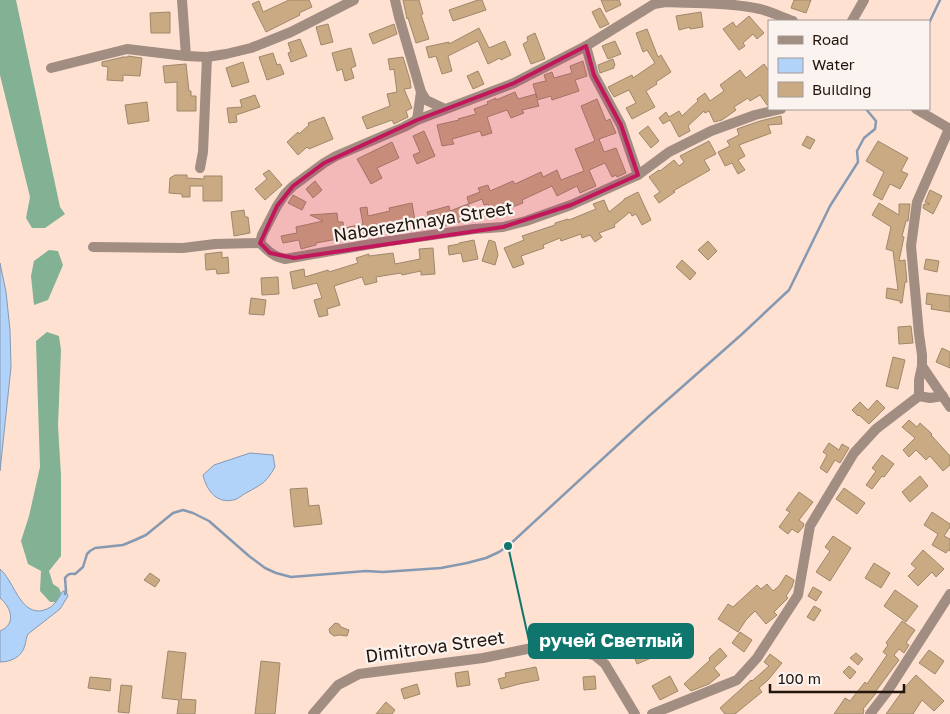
<svg xmlns="http://www.w3.org/2000/svg" width="950" height="714" font-family="'Golos Text',sans-serif">
<style>
.forest{fill:#82b194}
.water{fill:#b1d2f9;stroke:#8699b2}
.lines{fill:none;stroke-linecap:round;stroke-linejoin:round}
.stream{stroke:#8699b2;stroke-width:2.5}
.building{fill:#caaa82;stroke:#9e886b}
.minor{stroke:#a18d81;stroke-width:10}
.marked{fill:#c2185b;fill-opacity:0.2;stroke:#c2185b;stroke-width:4;stroke-linejoin:round}
.labels{text-anchor:middle;dominant-baseline:central;stroke-width:4.5;stroke-linejoin:round;paint-order:stroke}
.street-label{font-size:18px;fill:#21150d;stroke:#fbf3ef}
.leader{fill:none;stroke:#0f766e;stroke-width:2}
.callout-dot{fill:#0f766e;stroke:#fbf3ef;stroke-width:2}
.callout{fill:#0f766e;stroke:#0f766e;stroke-width:2}
.callout-label{font-size:19px;text-anchor:middle;font-weight:bold;fill:#fff}
</style>
<rect width="100%" height="100%" fill="#fee1d0"/>
<!-- forest -->
<g class="forest">
<path d="M0 0H16L60 207 65 214 45 228H32L26 218 30 197 0 75Z"/>
<path d="M49 250 58 251 63 265 48 300 34 305 31 276 34 261Z"/>
<path d="M47 332 59 336 61 350 58 426 61 475V556L49 571 53 584 59 588 61 593 56 602H50L40 591 41 571 28 564 21 541 29 516 40 467 36 341Z"/>
</g>
<!-- water -->
<g class="water">
<path d="M0 263 6 292 10 330 11 367 0 471Z"/>
<path d="M250 453 273 455 275 467C266 483 262 484 246 493 242 495 237 500 233 500 216 504 206 489 203 475L214 465Z"/>
<path d="M0 569C14 581 19 612 40 611 45 610 51 608 54 604 58 600 60 595 63 591H66L68 596 60 609 28 634C26 638 26 641 25 645 22 657 11 662 0 662V631C17 624 11 607 0 598Z"/>
</g>
<g class="lines">
<!-- stream -->
<g class="stream">
<path d="M929 23 940 0"/>
<path d="M65 594 66 591 65 578C68 574 70 573 75 574L83 567 87 554 90 551 95 548 123 545 135 540 146 535 173 513 183 510 193 513 209 521 249 556 265 568 276 573 291 577 366 571 383 572 441 568 467 563 486 558 499 552 508 546 648 417 741 335 789 290 830 206 858 162 857 151 864 138 875 129 876 121 866 109"/>
</g>
</g>
<!-- building -->
<g class="building">
<path d="M289 0H309L312 7 299 13 300 15 266 32 252 4 259 1 263 12Z"/>
<path d="M403 0H419L423 14 421 15 429 39 416 43 408 18 407 19Z"/>
<path d="M478 0H482L486 10 453 21 449 10Z"/>
<path d="M601 0H619L621 5 606 12Z"/>
<path d="M794 0H811L806 13 791 8Z"/>
<path d="M600 8 609 24 600 28 592 12Z"/>
<path d="M170 12V33H151L150 13Z"/>
<path d="M701 12 703 27 690 29V27L679 30 676 16Z"/>
<path d="M749 16 764 33 757 39 753 34 743 43 745 46 739 50 723 29 733 22 736 27Z"/>
<path d="M328 24 333 42 321 45 316 27Z"/>
<path d="M394 24 397 34 373 44 369 34Z"/>
<path d="M479 28 489 48 505 41 511 55 501 60 500 58 488 64 478 41 448 56 452 71 442 74 436 56 429 58 426 47 449 42V44Z"/>
<path d="M647 29 658 57 661 55 671 72 656 82 657 84 646 91 655 107 632 119 626 108 636 103 629 90 614 97 608 87 632 75 633 78 655 63 647 50 643 52 636 33Z"/>
<path d="M535 33 545 59 531 64 523 44 528 41 527 37Z"/>
<path d="M300 39 307 56 291 62 288 53 291 52 288 43Z"/>
<path d="M615 41 621 54 608 59 602 46Z"/>
<path d="M351 48 356 66 351 68 354 78 345 81 342 69 337 71 332 53Z"/>
<path d="M273 53 277 65 280 64 284 74 267 80 259 57Z"/>
<path d="M128 56 142 58 140 76 123 75V81L107 80 108 67 102 66V62L123 57H128Z"/>
<path d="M403 57 410 80 411 88 404 89 412 108 406 111 408 117 394 124 392 120 367 129 362 117 390 106 387 94 397 92 394 69 390 70 388 59Z"/>
<path d="M613 59 615 65 614 66V68L600 73 598 65Z"/>
<path d="M583 61 587 76 575 80 579 91 552 100 551 96 537 100 539 106 522 110 524 113 511 118 507 110 487 117 492 133 482 136 480 131 452 139 454 144 442 146 437 125 459 120 458 119 476 114 474 109 488 104 487 102 496 98V100L515 92 518 99 536 94 537 98 533 84 546 81 544 75 552 72 554 78 572 73 570 66Z"/>
<path d="M243 62 249 82 232 87 226 68Z"/>
<path d="M186 64 189 91H191V96H196V111H177V82L165 83 163 66Z"/>
<path d="M764 64 769 71V105H767L760 95 750 101 748 98 734 107 736 110 722 120 714 122 709 111 705 113 704 111 688 126 690 131 679 137 670 120 663 124 659 118 666 112 669 117 679 111 682 116 698 101 697 99 705 93 710 101 724 91 720 85 740 70 746 78Z"/>
<path d="M478 71 484 84 473 89 467 76Z"/>
<path d="M255 95 260 107 236 115 237 122 229 123 227 108 242 107 240 100Z"/>
<path d="M597 99 606 121 610 119 616 133 599 139 604 152 616 148 626 173 617 177 616 175 612 177 605 163 589 170 596 186 580 193 577 186 557 196 552 186 522 200 523 203 492 215 488 204 484 205 482 199 469 204 467 197 480 192 478 188 488 185 490 191 513 181 515 184 541 172 543 177 557 170 561 180 584 171 575 149 595 141 581 106Z"/>
<path d="M147 102 149 121 128 124 125 105Z"/>
<path d="M781 116 782 124 768 125 771 133 739 145 745 156 738 160 745 170 738 174 732 163 725 166 718 152 730 146 727 141 739 135 737 129 760 121Z"/>
<path d="M324 117 333 139 309 149 307 147 298 155 287 142 298 132 299 134 309 125 308 123Z"/>
<path d="M648 126 659 141 651 148 639 133Z"/>
<path d="M424 131 435 156 417 164 413 155 420 152 413 136Z"/>
<path d="M807 136 815 140 810 149 802 145Z"/>
<path d="M709 141 716 154 704 160 710 170 673 191 675 192 659 203 654 196 660 192 649 177 659 170 660 171 674 160 679 166 684 162 680 156Z"/>
<path d="M878 141 908 158 901 171 908 174 900 189 890 184 882 200 873 195 884 172 866 161Z"/>
<path d="M392 142 399 158 377 168 382 178 371 184 357 159Z"/>
<path d="M269 170 282 185 265 200 255 189 267 179 263 174Z"/>
<path d="M175 175H187V178L204 179V176H222V201H203V186H190V197H182V194L169 193 170 178Z"/>
<path d="M315 181 322 190 313 198 306 189Z"/>
<path d="M930 190 942 196 933 214 923 208 924 204H930L925 202Z"/>
<path d="M638 192 651 220 642 225 636 214 632 216 630 212 614 225 615 227 599 233 602 237 595 242 590 235 582 238 581 234 561 241 560 238 543 245 544 248 521 256 524 264 513 268 504 248 524 240 522 236 555 225V223L568 219 569 220 596 209 593 204 604 200 609 212 624 200V199Z"/>
<path d="M293 195 306 202 302 210 288 203Z"/>
<path d="M412 203 415 220 406 221 408 229 394 232V230L370 235V234L349 239V237L316 243V245L301 249 299 240 283 243 281 236 297 233 296 227 323 221 310 215 337 213 338 222H343L344 228 363 224 360 208 367 207 368 216 390 211 389 208Z"/>
<path d="M879 203 899 215V204H910L908 221H906L902 236 904 237 899 261 905 260 907 282H905L902 303H900V301L886 298 887 288 898 290 893 251 886 249 891 227 872 215Z"/>
<path d="M468 204 473 217 456 223 432 228 427 212 449 206 450 211Z"/>
<path d="M244 210 245 217H248L250 233 234 236 231 212Z"/>
<path d="M474 240 478 259 463 262 461 253 449 255 448 246 459 244V243Z"/>
<path d="M489 240 495 242 498 255 495 265 482 261Z"/>
<path d="M708 241 717 251 708 260 698 250Z"/>
<path d="M433 248 435 274 421 275V271L402 275 401 273 376 277 377 282 365 285 362 277 334 286 340 305 327 309 328 315 319 317 314 300 322 298 317 283 293 289 290 272 304 269 305 277 328 270 329 272 358 263 356 258 369 254V256L393 253 395 264 420 259 419 249Z"/>
<path d="M222 252V258L228 257 229 273 217 274 216 269 206 270 205 254Z"/>
<path d="M926 259 939 261 937 272 924 269Z"/>
<path d="M682 260 696 273 690 280 676 267Z"/>
<path d="M278 277 279 294 262 295 261 278Z"/>
<path d="M927 293 950 296V312L931 309 932 305 926 304Z"/>
<path d="M251 298 266 300 264 315 249 314Z"/>
<path d="M911 326 913 343 899 344 898 327Z"/>
<path d="M942 348 950 352V368L936 362Z"/>
<path d="M893 357 905 360 898 389 886 386Z"/>
<path d="M877 400 885 408 869 424 859 415 858 416 852 410 860 402 868 410Z"/>
<path d="M909 420 917 427 920 423 932 434 931 435 950 456V465L943 471 930 456 926 460 916 450 909 457 903 450 915 438 902 427Z"/>
<path d="M829 443 839 450 842 444 849 448 840 463 835 460 827 473 820 468 827 455 823 452Z"/>
<path d="M882 455 894 464 884 477 882 476 872 489 866 485 876 471 872 468Z"/>
<path d="M920 476 928 486 910 502 902 492Z"/>
<path d="M307 488 309 506 319 505 322 524 294 527 290 489Z"/>
<path d="M844 488 865 503 857 514 836 499Z"/>
<path d="M799 492 813 502 799 520 804 524 803 527 798 533 792 529 788 534 779 527 790 512 786 510Z"/>
<path d="M932 512 950 524V527L944 536 950 539V551L948 550 946 553 932 545 938 534 924 525Z"/>
<path d="M833 536 851 548 830 581 816 572 830 551 825 547Z"/>
<path d="M923 550 944 569 936 577 932 572 918 586 908 576 916 568 911 564Z"/>
<path d="M874 563 890 573 881 588 865 578Z"/>
<path d="M150 573 160 580 155 587 144 580Z"/>
<path d="M786 575 794 580 792 587 786 596 788 598 774 612 777 615 766 624 755 611 746 620 738 632 718 619 728 604 733 607 757 585 761 589 767 584 773 591 779 586Z"/>
<path d="M813 587 822 592 816 601 808 596Z"/>
<path d="M895 590 918 606 906 622 884 606Z"/>
<path d="M814 606 821 610 814 621 807 617Z"/>
<path d="M902 621 915 630 906 643 909 645 904 653 899 649 894 655 899 660 876 691 877 692 863 709 864 710 863 714H834L845 698 850 701 865 682 867 684 887 655 883 652 888 645 886 643Z"/>
<path d="M335 623 339 624 341 627 349 630 347 636 339 635 334 636 330 633 329 629Z"/>
<path d="M740 632 752 640 744 652 732 643Z"/>
<path d="M647 634 656 656 637 664 628 642Z"/>
<path d="M720 648 727 656 714 668 720 675 709 684 691 691 684 684 710 660 709 658Z"/>
<path d="M929 650 944 661 935 674 919 663Z"/>
<path d="M168 651 186 653 181 699 196 700 195 714H177L179 700 162 698Z"/>
<path d="M856 653 863 659 858 665 850 658Z"/>
<path d="M770 654 782 663 768 680 759 688 762 692 735 714H725L720 708 751 680 752 681 769 666 764 662Z"/>
<path d="M261 661 280 663 275 714H255Z"/>
<path d="M849 666 856 672 850 679 843 672Z"/>
<path d="M536 667 539 680 519 684 501 689 498 679 506 677 505 673Z"/>
<path d="M468 671 470 685 457 687 455 673Z"/>
<path d="M916 675 944 701 934 711 922 700 913 714H886L906 686Z"/>
<path d="M595 676 596 689 584 690 583 677Z"/>
<path d="M670 676 678 691 660 700 652 686Z"/>
<path d="M90 677 111 679 110 691 88 688Z"/>
<path d="M417 684 420 694 404 699 401 689Z"/>
<path d="M121 685 132 686 129 713 118 712Z"/>
<path d="M386 702 395 710 392 714H376Z"/>
</g>
<g class="lines">
<!-- minor -->
<g class="minor">
<path d="M182 0 186 56"/>
<path d="M395 0 399 17 421 92 417 120"/>
<path d="M852 21 864 0"/>
<path d="M586 46 594 75 621 125 638 175"/>
<path d="M51 68 127 49 186 56 207 57 226 54 251 48 291 32 354 0"/>
<path d="M421 92 426 100 445 109"/>
<path d="M916 109 950 129"/>
<path d="M200 168 203 152 207 57"/>
<path d="M260 243 262 235 277 206 285 194 293 186 324 163 336 156 404 127 417 120 514 83 586 46 654 4 666 2C696 4 729 2 760 9 771 12 782 17 793 21"/>
<path d="M260 243C268 251 274 257 285 259L383 242 474 229 503 227 526 221 571 205 638 175 669 152 711 131 755 115 781 109"/>
<path d="M93 247 183 248 215 244 260 243"/>
<path d="M922 366 950 407"/>
<path d="M919 396 930 398 943 396"/>
<path d="M313 714 338 685 359 674 483 658 532 648 568 650 594 655 605 664 635 714"/>
<path d="M652 714 737 680 757 658 798 595 810 526 854 453 876 429 919 396V380L922 366V355L919 334 911 246 917 202 949 129"/>
<path d="M870 714 887 692 950 594"/>
</g>
</g>
<!-- marked area -->
<path class="marked" d="M586 46 594 75 621 125 638 175 571 205 503 227 294 258 270 253 260 243 277 206 293 186 324 163 417 120 514 83Z"/>
<g class="labels">
<!-- street labels -->
<g class="street-label">
<text transform="translate(423 221) rotate(-9)">Naberezhnaya Street</text>
<text transform="translate(435 646) rotate(-8)">Dimitrova Street</text>
</g>
</g>
<!-- callouts -->
<path class="leader" d="M508 546L529 641"/>
<circle class="callout-dot" cx="508" cy="546" r="5"/>
<rect class="callout" x="529" y="624" width="164" height="34" rx="5"/>
<g class="callout-label">
<text x="611" y="647">ручей Светлый</text>
</g>
<!-- legend -->
<rect x="768" y="20" width="162" height="90" fill="#fbf3ef" stroke="#a49a95"/>
<rect x="778" y="36" width="25" height="8" fill="#a18d81" stroke="#a49a95"/>
<text x="812" y="45" font-size="15" fill="#21150d">Road</text>
<rect x="778" y="58" width="25" height="15" fill="#b1d2f9" stroke="#a49a95"/>
<text x="812" y="70" font-size="15" fill="#21150d">Water</text>
<rect x="778" y="82" width="25" height="15" fill="#caaa82" stroke="#a49a95"/>
<text x="812" y="95" font-size="15" fill="#21150d">Building</text>
<!-- scale -->
<path d="M770 684v8h134v-8" fill="none" stroke="#21150d" stroke-width="2.5"/>
<text x="778" y="684" font-size="15" fill="#21150d" stroke="#fbf3ef" stroke-width="4" paint-order="stroke">100 m</text>
</svg>
